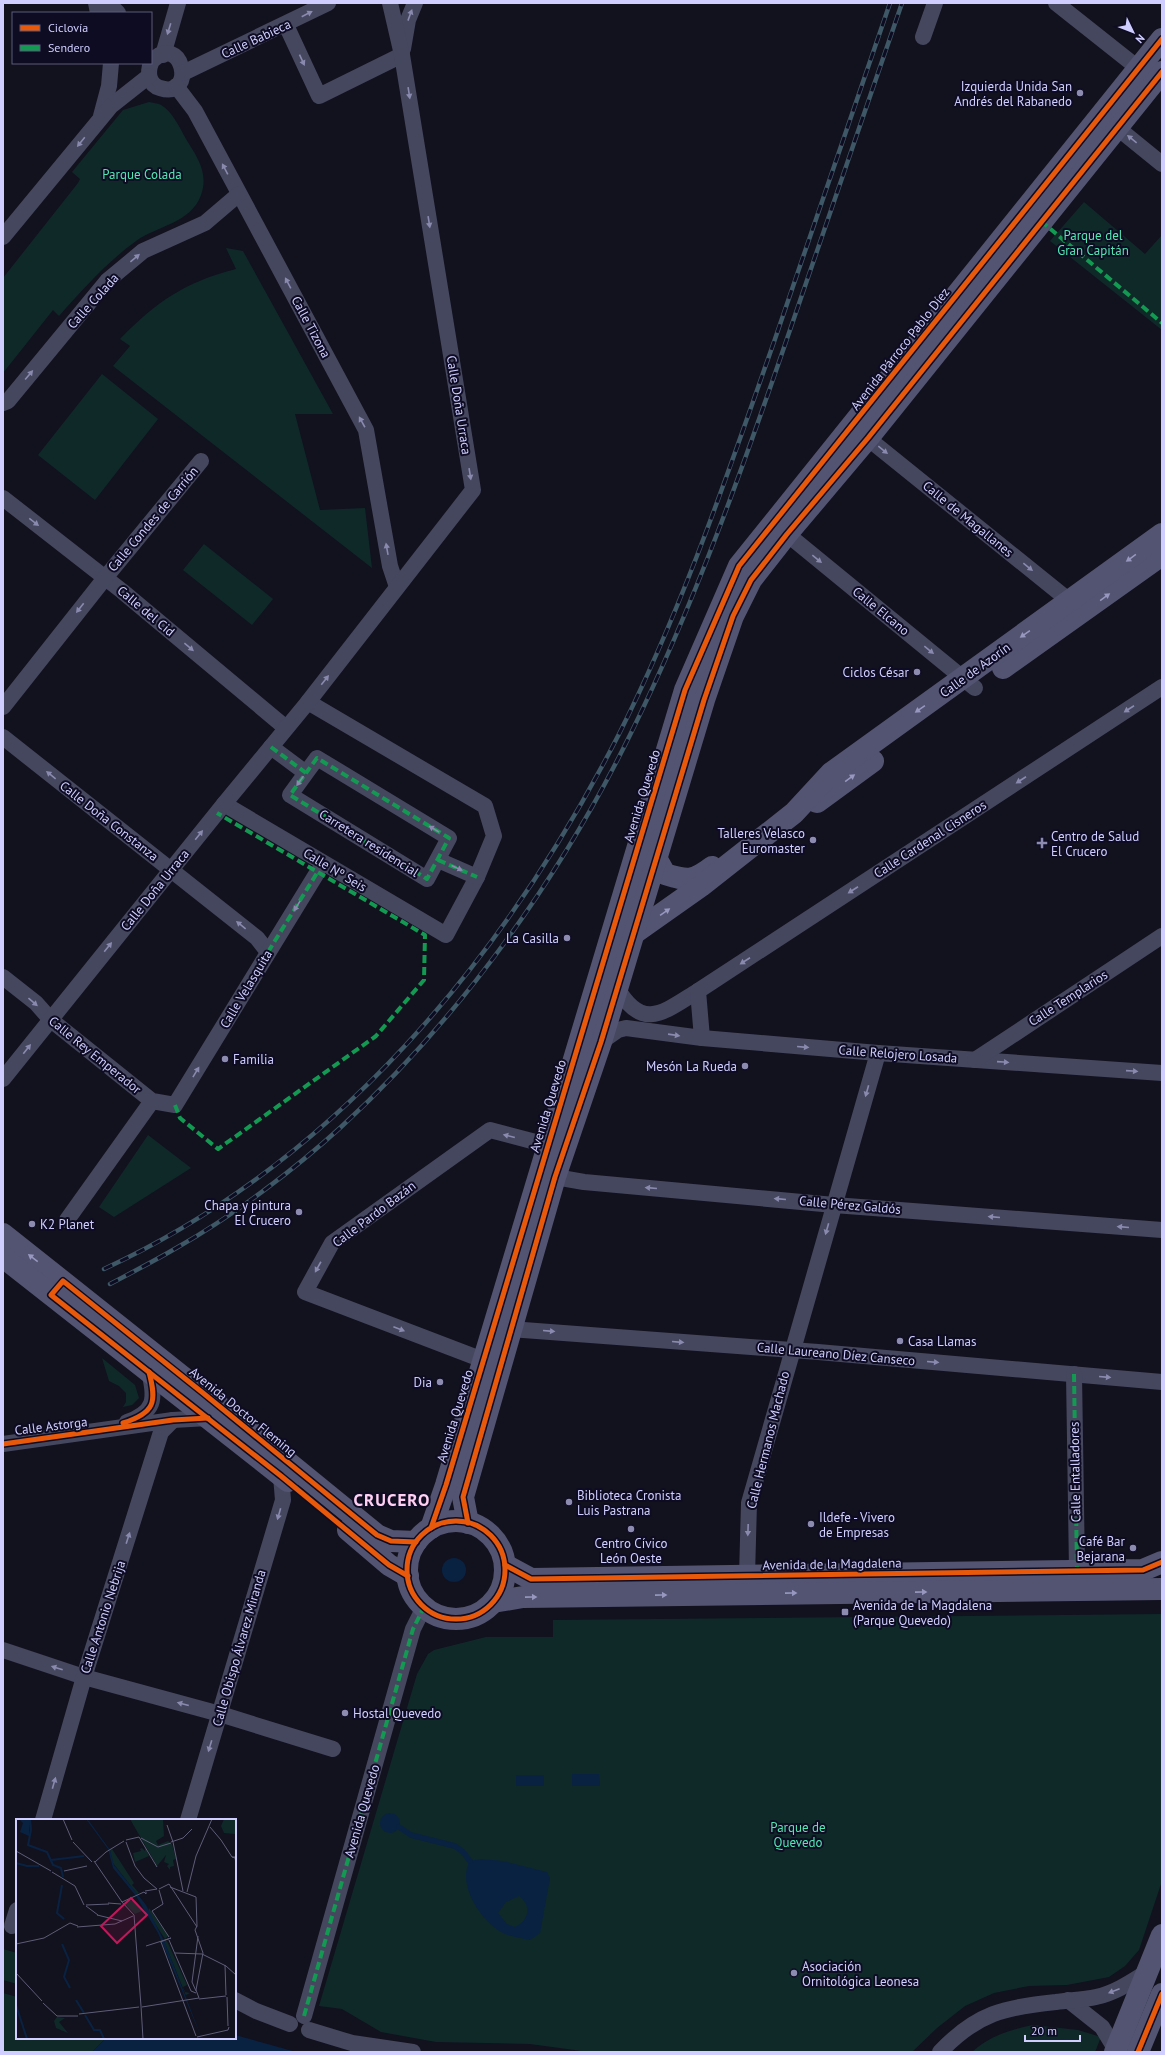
<svg xmlns="http://www.w3.org/2000/svg" width="1165" height="2055" font-family="'PT Sans',sans-serif">
<style>
.green{fill:#0f2928}
.water{fill:#092242;fill-rule:evenodd}
.lines{fill:none;stroke-linecap:round;stroke-linejoin:round}
.stream{stroke:#092242;stroke-width:5.5}
.minor{stroke:#45475f;stroke-width:16}
.secondary{stroke:#535472;stroke-width:22}
.rail-casing{stroke:#3e5867;stroke-width:4.5}
.rail{stroke:#0e0c23;stroke-width:3;stroke-dasharray:9;stroke-linecap:butt}
.quiet{stroke:#139951;stroke-width:4;stroke-dasharray:8 4;stroke-linecap:butt}
.cycleway-casing{stroke:#0e0c23;stroke-width:8}
.cycleway{stroke:#e8590c;stroke-width:5}
.oneway{fill:#8a8aaf}
.oneway2{fill:#9797c0}
.poi-dot{fill:#8d8cb0;stroke:#0e0c23;stroke-width:1.5}
.labels{text-anchor:middle;dominant-baseline:central;stroke-width:4;stroke-linejoin:round;paint-order:stroke}
.street-label{font-size:13px;fill:#cfceff;stroke:#0e0c23}
.poi-label{font-size:13px;fill:#cfceff;stroke:#0e0c23;text-anchor:start}
.park-label{font-size:13px;fill:#52e7b3;stroke:#0e0c23}
.district-label{font-size:17px;font-weight:bold;letter-spacing:1px;fill:#ffd0f2;stroke:#0e0c23}
.inset-river{fill:none;stroke:#092242;stroke-width:2}
.inset-road{fill:none;stroke:#5e5d78;stroke-width:1}
.view{fill:#c2185b;fill-opacity:0.15;stroke:#c2185b;stroke-width:2}
.inset-edge{fill:none;stroke:#cfceff;stroke-width:2}
</style>
<rect width="100%" height="100%" fill="#12111e"/>
<!-- green -->
<g class="green">
<path d="M149 102C152 103 158 103 161 105 172 111 180 128 186 139 197 157 209 173 201 195 191 223 157 226 136 241 106 263 83 289 59 316L53 310 3 373V278L78 183 80 179 72 172 123 110Z"/>
<path d="M1084 202 1145 254 1162 235V330L1050 241Z"/>
<path d="M226 248 243 251 333 414H295L320 510 365 508 372 568 113 366 130 346 120 339C156 302 185 282 236 269Z"/>
<path d="M102 374 158 419 95 500 38 455Z"/>
<path d="M204 544 273 599 252 625 183 570Z"/>
<path d="M148 1135 191 1168 114 1217 99 1207Z"/>
<path d="M102 1358 135 1385 139 1398 132 1405 123 1407 126 1402V1393L119 1386 109 1381Z"/>
<path d="M1162 1614V1881L1139 1950 1125 1966 1109 1977 1067 1985 1029 1986 994 1993 965 2006 937 2028 912 2052H589L530 2044 436 2042 381 2032 342 2009 319 2006 417 1674 428 1654 434 1650 486 1637H553V1620Z"/>
<path d="M3 1949 17 1953V1984L3 1980Z"/>
<path d="M3 1993 17 1997V2038H106L92 2052H3Z"/>
<path d="M1033 2025 1078 2030 1101 2037 1095 2052H972C989 2036 1012 2029 1033 2025Z"/>
</g>
<!-- water -->
<g class="water">
<circle cx="454" cy="1570" r="12"/>
<path d="M572 1774H599L600 1786H572Z"/>
<rect x="516" y="1775" width="28" height="11"/>
<circle cx="390" cy="1823" r="10"/>
<path d="M481 1859 503 1861 547 1872 550 1878 540 1933 530 1940C521 1938 511 1937 503 1933 482 1923 456 1884 470 1861ZM519 1896C532 1905 529 1921 515 1927L507 1924 498 1913 506 1902Z"/>
<path d="M235 2035 296 2052H92L106 2038 147 2040 155 2038H235Z"/>
</g>
<g class="lines">
<!-- stream -->
<path class="stream" d="M399 1827 411 1835 455 1846 463 1852 470 1861"/>
<!-- minor -->
<g class="minor">
<path d="M96 3 98 13"/>
<path d="M108 3 118 13"/>
<path d="M1056 3 1138 68"/>
<path d="M286 25 319 96 402 55"/>
<path d="M923 37 935 3"/>
<path d="M403 49 408 20 415 3"/>
<path d="M163 55 178 3"/>
<path d="M151 63C147 73 149 85 160 88 198 100 182 29 151 62"/>
<path d="M183 73 328 3"/>
<path d="M176 86 195 111 366 430 390 566 397 587"/>
<path d="M101 116 109 86 111 63"/>
<path d="M1109 121 1162 164"/>
<path d="M3 237 111 106 149 76"/>
<path d="M3 403 8 401 107 281 143 251 205 223 239 194"/>
<path d="M860 432 1077 607"/>
<path d="M3 498 122 591 286 728"/>
<path d="M787 534 975 688"/>
<path d="M3 707 105 578 201 461"/>
<path d="M3 737 257 938 268 952"/>
<path d="M271 747 306 773 290 795 427 879 449 838 317 758 306 773"/>
<path d="M224 804 446 935 477 877 494 836 485 806 308 702"/>
<path d="M438 860 477 877"/>
<path d="M3 977 36 1003 51 1020 152 1101 175 1105 317 873"/>
<path d="M617 988C643 1032 664 1012 698 991"/>
<path d="M702 1038 698 991 1162 687"/>
<path d="M601 1042 618 1030 626 1028 702 1038 878 1053 1162 1073"/>
<path d="M975 1060 1162 936"/>
<path d="M3 1079 224 804 308 702 473 490 402 55 390 3"/>
<path d="M544 1175 584 1182 834 1205 1162 1230"/>
<path d="M67 1220 152 1101"/>
<path d="M510 1329 818 1352 1162 1382"/>
<path d="M483 1360 305 1292 332 1243 490 1130 547 1145"/>
<path d="M1074 1374 1077 1571"/>
<path d="M127 1422C155 1412 156 1399 149 1372"/>
<path d="M3 1444 173 1420 208 1418"/>
<path d="M747 1576 749 1503 878 1053"/>
<path d="M3 1650 84 1677 220 1714 333 1749"/>
<path d="M43 1820 84 1677 161 1432 173 1420"/>
<path d="M188 1820 283 1500 281 1476"/>
<path d="M12 1926 17 1910"/>
<path d="M235 2000 256 2011 290 2024"/>
<path d="M1068 2000 1102 2027 1116 2050"/>
<path d="M304 2016 413 1629 424 1607"/>
<path d="M309 2030 352 2043 413 2052"/>
<path d="M940 2052C977 2013 1005 2007 1056 2002 1069 2000 1083 2000 1096 1997 1115 1993 1131 1982 1147 1972"/>
</g>
<!-- secondary -->
<g class="secondary">
<path d="M1003 668 1162 555"/>
<path d="M817 802 873 761"/>
<path d="M656 858 665 874C688 881 692 882 712 867"/>
<path d="M633 934 701 886 794 813 831 773 1162 534"/>
<path d="M3 1234 203 1393 377 1535 391 1541 416 1542"/>
<path d="M3 1257 288 1481"/>
<circle cx="456" cy="1570" r="49"/>
<path d="M468 1523 463 1497 555 1177 601 1042 704 700 733 616 751 580 787 534 868 438 1162 72"/>
<path d="M431 1528 446 1485 685 690 739 566 1162 39"/>
<path d="M348 1530 389 1565 408 1576"/>
<path d="M505 1565 531 1579 1143 1570 1162 1562"/>
<path d="M493 1602 523 1597 1162 1589"/>
<path d="M1115 2052 1162 1935"/>
<path d="M1138 2052 1162 1994"/>
</g>
<!-- rail casing -->
<g class="rail-casing">
<g id="rail">
<path d="M104 1269C336 1162 505 957 619 734 683 607 728 473 775 339 813 227 852 115 890 3"/>
<path d="M110 1284C133 1272 156 1260 178 1247 234 1215 294 1170 341 1127 460 1018 560 878 631 733 695 603 744 465 791 327 828 219 865 111 902 3"/>
</g>
</g>
<!-- rail -->
<use href="#rail" class="rail"/>
<!-- quiet -->
<g class="quiet">
<path d="M1041 221 1162 323"/>
<path d="M271 747 306 773 290 795 427 879 449 838 317 758 306 773"/>
<path d="M438 860 477 877"/>
<path d="M268 952 317 873"/>
<path d="M175 1105 180 1118 218 1149 376 1036 424 980 425 935 217 813"/>
<path d="M1074 1374 1077 1571"/>
<path d="M304 2016 413 1629 424 1607"/>
</g>
<!-- cycleway casing -->
<g class="cycleway-casing">
<g id="cycleway">
<path d="M123 1423C155 1413 157 1402 149 1372"/>
<path d="M3 1444 173 1420 208 1418"/>
<circle cx="456" cy="1570" r="49"/>
<path d="M468 1523 463 1497 555 1177 601 1042 704 700 733 616 751 580 787 534 868 438 1162 72"/>
<path d="M431 1528 446 1485 685 690 739 566 1162 39"/>
<path d="M505 1565 531 1579 1143 1570 1162 1562"/>
<path d="M408 1576 389 1565 281 1476 51 1295 63 1281 203 1393 377 1535 391 1541 416 1542"/>
<path d="M1138 2052 1162 1994"/>
</g>
</g>
<!-- cycleway -->
<use href="#cycleway" class="cycleway"/>
</g>
<!-- one-way arrows -->
<defs><path id="oneway-solid" d="M-6-.8H1V-3.2L6.5 0L1 3.2V.8H-6Z"/></defs>
<g class="oneway">
<use href="#oneway-solid" transform="translate(307 14) rotate(-27)"/>
<use href="#oneway-solid" transform="translate(410 15) rotate(-70)"/>
<use href="#oneway-solid" transform="translate(169 29) rotate(107)"/>
<use href="#oneway-solid" transform="translate(302 60) rotate(65)"/>
<use href="#oneway-solid" transform="translate(409 93) rotate(81)"/>
<use href="#oneway-solid" transform="translate(1132 139) rotate(-141)"/>
<use href="#oneway-solid" transform="translate(81 142) rotate(129)"/>
<use href="#oneway-solid" transform="translate(225 169) rotate(-118)"/>
<use href="#oneway-solid" transform="translate(429 222) rotate(81)"/>
<use href="#oneway-solid" transform="translate(135 258) rotate(-40)"/>
<use href="#oneway-solid" transform="translate(288 283) rotate(-118)"/>
<use href="#oneway-solid" transform="translate(29 375) rotate(-50)"/>
<use href="#oneway-solid" transform="translate(362 422) rotate(-119)"/>
<use href="#oneway-solid" transform="translate(883 450) rotate(39)"/>
<use href="#oneway-solid" transform="translate(470 474) rotate(81)"/>
<use href="#oneway-solid" transform="translate(34 522) rotate(38)"/>
<use href="#oneway-solid" transform="translate(387 549) rotate(-100)"/>
<use href="#oneway-solid" transform="translate(817 559) rotate(39)"/>
<use href="#oneway-solid" transform="translate(1028 567) rotate(39)"/>
<use href="#oneway-solid" transform="translate(80 608) rotate(128)"/>
<use href="#oneway-solid" transform="translate(189 647) rotate(40)"/>
<use href="#oneway-solid" transform="translate(929 650) rotate(39)"/>
<use href="#oneway-solid" transform="translate(325 680) rotate(-52)"/>
<use href="#oneway-solid" transform="translate(1129 709) rotate(147)"/>
<use href="#oneway-solid" transform="translate(51 775) rotate(-141)"/>
<use href="#oneway-solid" transform="translate(1021 780) rotate(147)"/>
<use href="#oneway-solid" transform="translate(300 781) rotate(125)"/>
<use href="#oneway-solid" transform="translate(434 829) rotate(-149)"/>
<use href="#oneway-solid" transform="translate(199 835) rotate(-51)"/>
<use href="#oneway-solid" transform="translate(457 868) rotate(24)"/>
<use href="#oneway-solid" transform="translate(853 890) rotate(147)"/>
<use href="#oneway-solid" transform="translate(297 906) rotate(122)"/>
<use href="#oneway-solid" transform="translate(241 925) rotate(-141)"/>
<use href="#oneway-solid" transform="translate(108 947) rotate(-51)"/>
<use href="#oneway-solid" transform="translate(745 961) rotate(147)"/>
<use href="#oneway-solid" transform="translate(33 1002) rotate(41)"/>
<use href="#oneway-solid" transform="translate(674 1035) rotate(8)"/>
<use href="#oneway-solid" transform="translate(803 1047) rotate(5)"/>
<use href="#oneway-solid" transform="translate(27 1049) rotate(-52)"/>
<use href="#oneway-solid" transform="translate(1003 1062) rotate(4)"/>
<use href="#oneway-solid" transform="translate(1132 1071) rotate(4)"/>
<use href="#oneway-solid" transform="translate(196 1072) rotate(-59)"/>
<use href="#oneway-solid" transform="translate(867 1091) rotate(106)"/>
<use href="#oneway-solid" transform="translate(509 1136) rotate(-166)"/>
<use href="#oneway-solid" transform="translate(651 1188) rotate(-175)"/>
<use href="#oneway-solid" transform="translate(780 1199) rotate(-175)"/>
<use href="#oneway-solid" transform="translate(994 1217) rotate(-175)"/>
<use href="#oneway-solid" transform="translate(1123 1227) rotate(-175)"/>
<use href="#oneway-solid" transform="translate(827 1229) rotate(106)"/>
<use href="#oneway-solid" transform="translate(318 1267) rotate(119)"/>
<use href="#oneway-solid" transform="translate(399 1329) rotate(21)"/>
<use href="#oneway-solid" transform="translate(549 1331) rotate(5)"/>
<use href="#oneway-solid" transform="translate(678 1342) rotate(5)"/>
<use href="#oneway-solid" transform="translate(933 1362) rotate(5)"/>
<use href="#oneway-solid" transform="translate(1105 1377) rotate(5)"/>
<use href="#oneway-solid" transform="translate(279 1514) rotate(106)"/>
<use href="#oneway-solid" transform="translate(748 1530) rotate(92)"/>
<use href="#oneway-solid" transform="translate(128 1538) rotate(-72)"/>
<use href="#oneway-solid" transform="translate(57 1668) rotate(-162)"/>
<use href="#oneway-solid" transform="translate(183 1704) rotate(-165)"/>
<use href="#oneway-solid" transform="translate(210 1746) rotate(107)"/>
<use href="#oneway-solid" transform="translate(54 1783) rotate(-74)"/>
<use href="#oneway-solid" transform="translate(1114 1991) rotate(159)"/>
</g>
<g class="oneway2">
<use href="#oneway-solid" transform="translate(1131 558) rotate(144)"/>
<use href="#oneway-solid" transform="translate(1105 597) rotate(-36)"/>
<use href="#oneway-solid" transform="translate(1025 634) rotate(145)"/>
<use href="#oneway-solid" transform="translate(920 709) rotate(145)"/>
<use href="#oneway-solid" transform="translate(850 778) rotate(-36)"/>
<use href="#oneway-solid" transform="translate(665 912) rotate(-35)"/>
<use href="#oneway-solid" transform="translate(33 1258) rotate(-142)"/>
<use href="#oneway-solid" transform="translate(921 1592) rotate(-1)"/>
<use href="#oneway-solid" transform="translate(791 1593) rotate(-1)"/>
<use href="#oneway-solid" transform="translate(661 1595) rotate(-1)"/>
<use href="#oneway-solid" transform="translate(531 1597) rotate(-1)"/>
</g>
<!-- markers -->
<g class="poi-dot">
<circle cx="1080" cy="93" r="4"/>
<circle cx="917" cy="672" r="4"/>
<circle cx="813" cy="840" r="4"/>
<path d="M1040 837h4v4h4v4h-4v4h-4v-4h-4v-4h4z"/>
<circle cx="567" cy="938" r="4"/>
<circle cx="225" cy="1059" r="4"/>
<circle cx="745" cy="1066" r="4"/>
<circle cx="299" cy="1212" r="4"/>
<circle cx="32" cy="1224" r="4"/>
<circle cx="900" cy="1341" r="4"/>
<circle cx="440" cy="1382" r="4"/>
<circle cx="569" cy="1502" r="4"/>
<circle cx="811" cy="1524" r="4"/>
<circle cx="631" cy="1529" r="4"/>
<circle cx="1133" cy="1548" r="4"/>
<rect x="841" y="1608" width="8" height="8" rx="2"/>
<circle cx="345" cy="1713" r="4"/>
<circle cx="794" cy="1973" r="4"/>
</g>
<g class="labels">
<!-- street labels -->
<g class="street-label">
<text transform="translate(256 39) rotate(-25)">Calle Babieca</text>
<text transform="translate(93 301) rotate(-48)">Calle Colada</text>
<text transform="translate(311 327) rotate(62)">Calle Tizona</text>
<text transform="translate(900 349) rotate(-52)">Avenida Párroco Pablo Díez</text>
<text transform="translate(459 405) rotate(81)">Calle Doña Urraca</text>
<text transform="translate(153 519) rotate(-50)">Calle Condes de Carrión</text>
<text transform="translate(968 519) rotate(39)">Calle de Magallanes</text>
<text transform="translate(146 611) rotate(40)">Calle del Cid</text>
<text transform="translate(881 611) rotate(39)">Calle Elcano</text>
<text transform="translate(975 670) rotate(-36)">Calle de Azorín</text>
<text transform="translate(642 796) rotate(-73)">Avenida Quevedo</text>
<text transform="translate(109 821) rotate(38)">Calle Doña Constanza</text>
<text transform="translate(930 839) rotate(-33)">Calle Cardenal Cisneros</text>
<text transform="translate(369 843) rotate(32)">Carretera residencial</text>
<text transform="translate(335 870) rotate(31)">Calle Nº Seis</text>
<text transform="translate(155 890) rotate(-51)">Calle Doña Urraca</text>
<text transform="translate(246 989) rotate(-59)">Calle Velasquita</text>
<text transform="translate(1068 998) rotate(-33)">Calle Templarios</text>
<text transform="translate(898 1054) rotate(4)">Calle Relojero Losada</text>
<text transform="translate(95 1055) rotate(39)">Calle Rey Emperador</text>
<text transform="translate(548 1106) rotate(-73)">Avenida Quevedo</text>
<text transform="translate(850 1205) rotate(5)">Calle Pérez Galdós</text>
<text transform="translate(374 1214) rotate(-37)">Calle Pardo Bazán</text>
<text transform="translate(836 1354) rotate(5)">Calle Laureano Díez Canseco</text>
<text transform="translate(243 1412) rotate(39)">Avenida Doctor Fleming</text>
<text transform="translate(455 1416) rotate(-73)">Avenida Quevedo</text>
<text transform="translate(51 1426) rotate(-7)">Calle Astorga</text>
<text transform="translate(768 1440) rotate(-76)">Calle Hermanos Machado</text>
<text transform="translate(1075 1472) rotate(-91)">Calle Entalladores</text>
<text transform="translate(832 1564) rotate(-1)">Avenida de la Magdalena</text>
<text transform="translate(103 1617) rotate(-72)">Calle Antonio Nebrija</text>
<text transform="translate(239 1648) rotate(-74)">Calle Obispo Álvarez Miranda</text>
<text transform="translate(362 1811) rotate(-74)">Avenida Quevedo</text>
</g>
<!-- poi labels -->
<g class="poi-label">
<text x="1072" y="86" text-anchor="end">Izquierda Unida San<tspan x="1072" dy="15">Andrés del Rabanedo</tspan></text>
<text x="909" y="672" text-anchor="end">Ciclos César</text>
<text x="805" y="833" text-anchor="end">Talleres Velasco<tspan x="805" dy="15">Euromaster</tspan></text>
<text x="1051" y="836">Centro de Salud<tspan x="1051" dy="15">El Crucero</tspan></text>
<text x="559" y="938" text-anchor="end">La Casilla</text>
<text x="233" y="1059">Familia</text>
<text x="737" y="1066" text-anchor="end">Mesón La Rueda</text>
<text x="291" y="1205" text-anchor="end">Chapa y pintura<tspan x="291" dy="15">El Crucero</tspan></text>
<text x="40" y="1224">K2 Planet</text>
<text x="908" y="1341">Casa Llamas</text>
<text x="432" y="1382" text-anchor="end">Dia</text>
<text x="577" y="1495">Biblioteca Cronista<tspan x="577" dy="15">Luis Pastrana</tspan></text>
<text x="819" y="1517">Ildefe - Vivero<tspan x="819" dy="15">de Empresas</tspan></text>
<text x="1125" y="1541" text-anchor="end">Café Bar<tspan x="1125" dy="15">Bejarana</tspan></text>
<text x="631" y="1543" text-anchor="middle">Centro Cívico<tspan x="631" dy="15">León Oeste</tspan></text>
<text x="853" y="1605">Avenida de la Magdalena<tspan x="853" dy="15">(Parque Quevedo)</tspan></text>
<text x="353" y="1713">Hostal Quevedo</text>
<text x="802" y="1966">Asociación<tspan x="802" dy="15">Ornitológica Leonesa</tspan></text>
</g>
<!-- park labels -->
<g class="park-label">
<text x="142" y="174">Parque Colada</text>
<text x="1093" y="235">Parque del<tspan x="1093" dy="15">Gran Capitán</tspan></text>
<text x="798" y="1827">Parque de<tspan x="798" dy="15">Quevedo</tspan></text>
</g>
<!-- district labels -->
<g class="district-label">
<text x="392" y="1500">CRUCERO</text>
</g>
</g>
<!-- overview -->
<g transform="translate(16 1819)">
<rect width="220" height="220" fill="#12111e"/>
<path d="M114 0H147L148 17 140 22 142 26 152 22 156 25 160 40 157 41 158 47 154 48V51L151 47 153 45 148 43 150 36 141 47ZM220 0 219 15 208 14 205 7 208 0ZM129 27 133 37 119 43 117 34 125 32 124 30 126 29 129 32ZM96 30 118 64 116 66 123 74 121 75 97 44 94 31ZM114 81 119 83 126 92 119 95 108 84ZM133 89 152 117 149 120 132 94ZM148 122H151L171 166 167 168 169 173 174 174 170 176 173 184ZM41 198 49 199 43 203 52 214 40 209 38 202Z" fill="#0f2928"/>
<path d="M3 0H14L13 17 4 13 7 4ZM70 0 73 2 94 31 98 46 130 86 149 124 186 220 142 114 120 77 97 49 92 30Z" fill="#092242"/>
<path class="inset-river" d="M14 0 15 11 12 26 31 33 37 46 45 49 47 58M35 41 68 37M0 44 11 47H23M46 66 41 94 48 100M46 125 53 141 48 158 54 169M60 181 68 194M0 186 11 220M69 196 78 211H84L88 220"/>
<path class="inset-road" d="M47 0 56 21M151 6 157 23M194 8 205 21M123 18 141 48M125 19 142 28 155 24M110 21 123 18M205 21 216 38M57 23 76 43M110 23 119 47 128 59 141 70M155 23 167 19 176 10M157 23 167 72M0 32 35 52M90 33 108 22M219 39 216 38H219L220 46M78 42 106 83M79 43 90 33M48 52 71 47M36 53 59 67 68 86M154 68 180 78 181 107M143 70 153 65 181 108M143 71 147 85 136 92 153 118M129 72 141 70M171 73 180 37 196 0M105 82 118 96M106 83 128 73 130 75V73M92 84 105 85M70 86 93 85M70 87 82 96M81 96 106 102M118 96 125 187M181 107 179 111 187 134 180 171 183 179M61 108 99 105 117 97M153 121 175 172 180 174M145 123 180 217M0 125 28 119 54 104 62 107M130 127 155 119 144 123M0 133V146M159 134 186 135 210 147 220 156M209 146 210 176M0 154 26 182M180 172 176 163 182 117M211 178 212 207M183 180 210 177M27 184 41 197H62M125 187 127 220M126 188 183 179M63 195 123 188M181 218 212 211 213 208"/>
<path class="view" d="M115 79 131 96 101 124 85 107Z"/>
<rect width="220" height="220" class="inset-edge"/>
</g>
<!-- border -->
<rect width="1165" height="2055" fill="none" stroke="#cfceff" stroke-width="8"/>
<!-- legend -->
<rect x="12" y="12" width="140" height="52" fill="#0e0c23" stroke="#5b5a7b"/>
<rect x="20" y="25" width="20" height="6" fill="#e8590c" stroke="#5b5a7b"/>
<text x="48" y="32" font-size="12" fill="#cfceff">Ciclovía</text>
<rect x="20" y="45" width="20" height="6" fill="#139951" stroke="#5b5a7b"/>
<text x="48" y="52" font-size="12" fill="#cfceff">Sendero</text>
<!-- north arrow -->
<g transform="translate(1133 32) rotate(133)" stroke="#0e0c23" stroke-width="3" paint-order="stroke">
<path d="M0-3L7 15L0 10L-7 15Z" fill="#cfceff"/>
<text y="-6" font-size="11" font-weight="bold" text-anchor="middle" fill="#cfceff">N</text>
</g>
<!-- scale -->
<path d="M1025 2035v6h55v-6" fill="none" stroke="#cfceff" stroke-width="2"/>
<text x="1031" y="2035" font-size="12" fill="#cfceff" stroke="#0e0c23" stroke-width="3" paint-order="stroke">20 m</text>
</svg>
